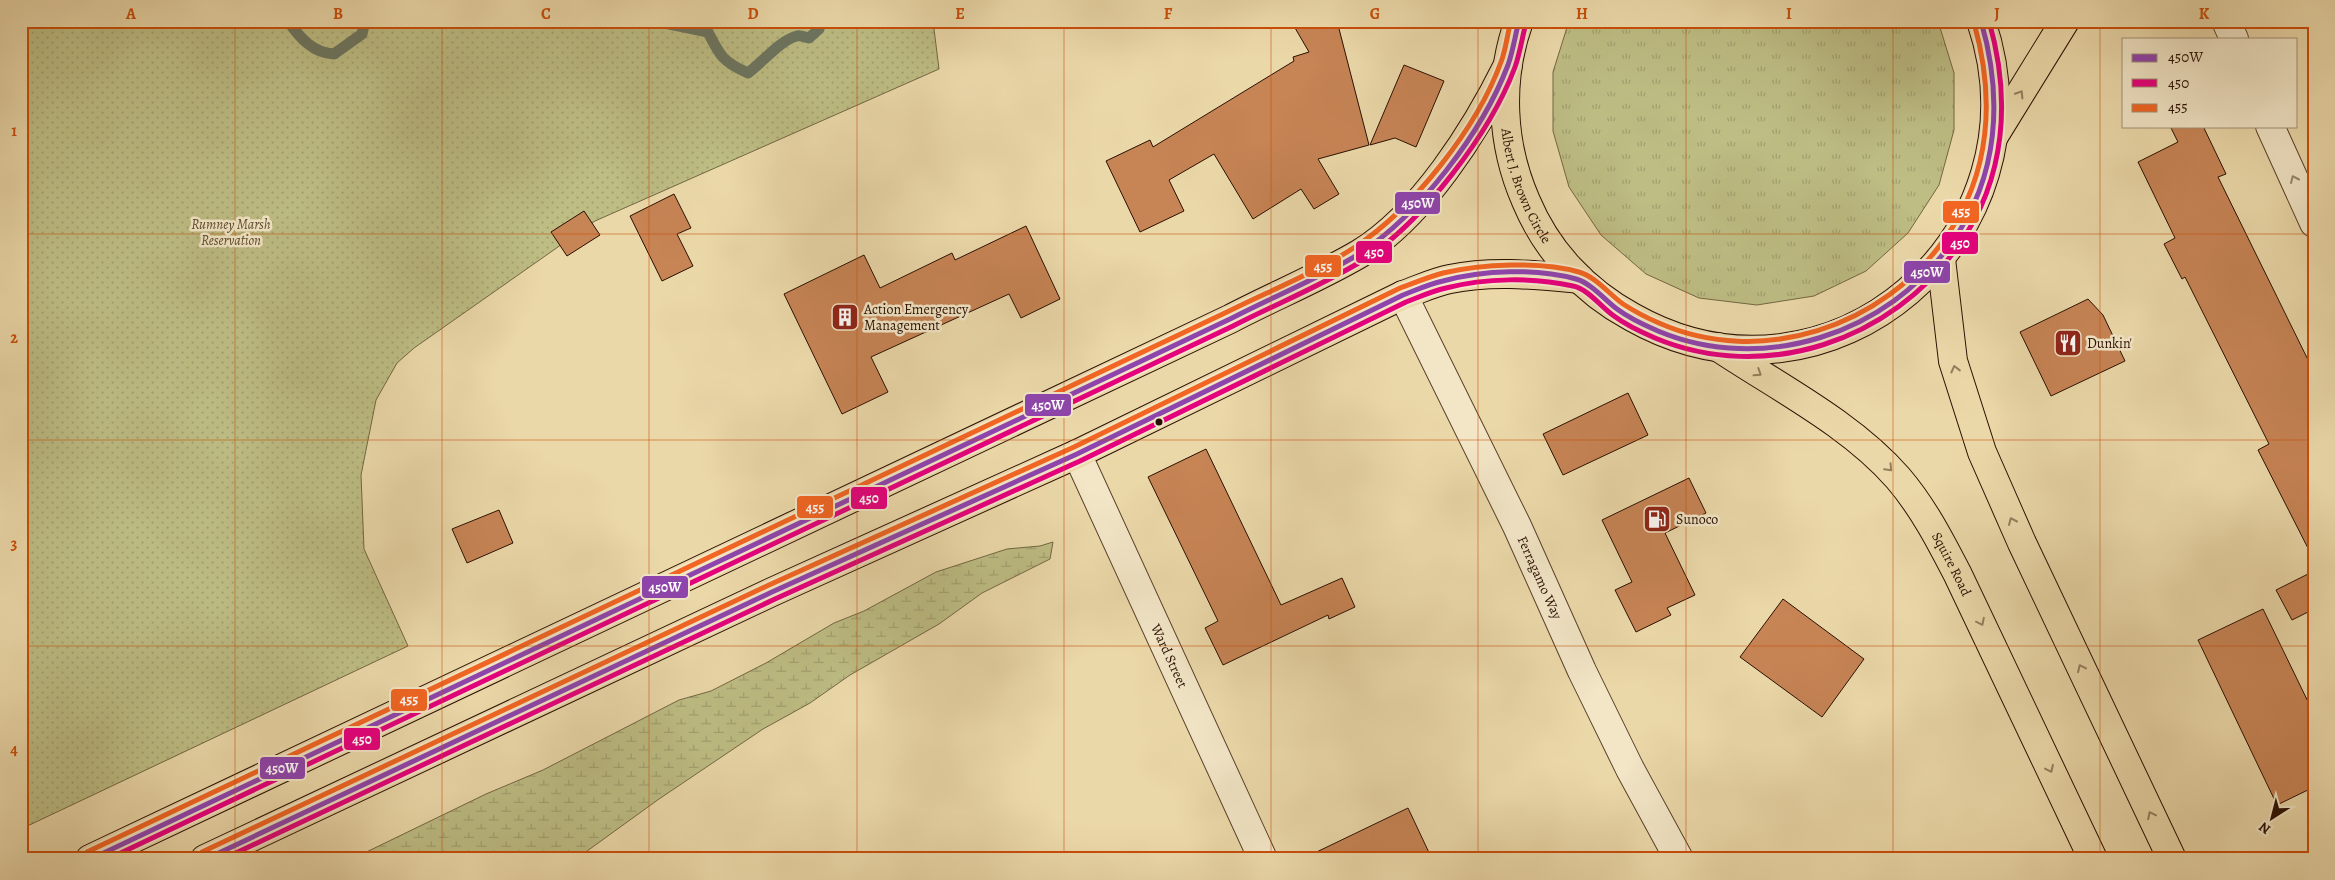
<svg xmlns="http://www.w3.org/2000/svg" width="2335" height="880" font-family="Alegreya,serif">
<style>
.grass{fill:url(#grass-tufts);stroke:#736642}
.wetland{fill:url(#wetland-marsh);stroke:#736642}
.park{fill:url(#park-dots);stroke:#736642}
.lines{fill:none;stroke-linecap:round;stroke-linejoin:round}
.stream{stroke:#6c7661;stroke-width:11}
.building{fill:#c78455;stroke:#290f00}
.minor-casing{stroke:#5a412a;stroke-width:30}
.primary-casing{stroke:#290f00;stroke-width:30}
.trunk-casing{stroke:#290f00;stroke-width:30}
.minor{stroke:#f2e6c7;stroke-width:28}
.primary{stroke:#ebd8a9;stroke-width:28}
.trunk{stroke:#ebd8a9;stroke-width:28}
.bus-1-casing{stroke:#f2e6c7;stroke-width:9}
.bus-2-casing{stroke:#f2e6c7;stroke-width:9}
.bus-3-casing{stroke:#f2e6c7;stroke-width:9}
.bus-1{stroke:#8e44ad;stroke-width:5}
.bus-2{stroke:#e5007d;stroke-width:5}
.bus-3{stroke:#f26522;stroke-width:5}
.oneway{stroke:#947e5d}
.oneway2{stroke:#98856d}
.grid{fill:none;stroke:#cb4e0a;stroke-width:1;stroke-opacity:0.55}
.bus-dot{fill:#290f00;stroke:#f2e6c7;stroke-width:2}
.labels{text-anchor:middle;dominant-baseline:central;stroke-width:5;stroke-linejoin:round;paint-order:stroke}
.street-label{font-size:14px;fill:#290f00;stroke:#f2e6c7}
.park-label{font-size:14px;font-style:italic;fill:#5d4c2e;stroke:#f2e6c7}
.poi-label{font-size:14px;fill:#290f00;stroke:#f2e6c7;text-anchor:start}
.line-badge{stroke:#f2e6c7;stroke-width:2}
.badge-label{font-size:14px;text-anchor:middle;font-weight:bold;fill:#fff}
.neatline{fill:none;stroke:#cb4e0a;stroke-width:2}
.grid-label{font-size:16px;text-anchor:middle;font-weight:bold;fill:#cb4e0a}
</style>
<defs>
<pattern id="grass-tufts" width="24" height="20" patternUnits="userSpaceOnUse" patternTransform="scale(1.25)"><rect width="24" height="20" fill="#bdbd84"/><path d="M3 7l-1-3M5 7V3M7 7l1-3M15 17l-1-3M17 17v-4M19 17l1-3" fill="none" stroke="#a2a170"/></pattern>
<pattern id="wetland-marsh" width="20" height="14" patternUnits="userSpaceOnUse" patternTransform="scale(1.25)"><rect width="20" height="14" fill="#bdbd84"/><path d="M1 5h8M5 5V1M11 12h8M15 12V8" fill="none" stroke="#a2a170"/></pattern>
<pattern id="park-dots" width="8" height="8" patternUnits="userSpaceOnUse" patternTransform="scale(1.25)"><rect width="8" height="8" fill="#bdbd84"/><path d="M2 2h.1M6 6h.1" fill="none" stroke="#a2a170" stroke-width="1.8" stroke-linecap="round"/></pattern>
</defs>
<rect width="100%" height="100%" fill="#ebd8a9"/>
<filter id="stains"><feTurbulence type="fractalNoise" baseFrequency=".004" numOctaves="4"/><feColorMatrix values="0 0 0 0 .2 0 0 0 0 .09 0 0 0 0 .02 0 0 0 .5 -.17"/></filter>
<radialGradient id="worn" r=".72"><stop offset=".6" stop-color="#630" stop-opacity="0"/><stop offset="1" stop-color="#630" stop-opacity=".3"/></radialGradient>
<!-- grass -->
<path class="grass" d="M1569 21H1938L1954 73V130L1939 185 1908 233 1866 271 1814 296 1757 305 1699 298 1646 274 1601 235 1569 187 1553 131V72Z"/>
<!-- wetland -->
<path class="wetland" d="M1053 542 1050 559 982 593 939 624 850 675 810 703 763 729 659 799 576 859H352L486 794 543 770 679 700 711 691 766 663 834 623 864 611 936 572 1007 549 1040 546Z"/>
<!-- park -->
<path class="park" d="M21 21H933L939 69 595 221 414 348 397 363 376 400 361 475 364 549 408 646 21 829Z"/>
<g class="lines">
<!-- stream -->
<g class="stream">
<path d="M288 21C300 38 313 53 334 54L362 34 365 21"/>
<path d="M655 21 708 32C720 56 723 62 748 73 762 63 780 40 797 36 800 35 805 37 809 38L819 29 820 21"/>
</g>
</g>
<!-- building -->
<g class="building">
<path d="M1291 21H1337L1369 145 1318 159 1339 194 1314 209 1301 189 1253 219 1214 154 1169 180 1184 211 1140 232 1106 161 1150 140 1153 147 1294 61 1293 57 1309 52Z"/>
<path d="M1404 65 1444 81 1416 147 1395 138 1370 145Z"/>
<path d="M2170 126H2203L2226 174 2218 177 2314 372V560L2258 450 2269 444 2185 277 2182 279 2164 244 2175 238 2138 162 2178 142Z"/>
<path d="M674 194 691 228 677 234 693 266 662 281 630 216Z"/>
<path d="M584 211 600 235 567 256 551 232Z"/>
<path d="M1026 226 1060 299 1021 318 1009 294 871 357 888 392 842 414 784 294 864 255 880 288 952 253 955 260Z"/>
<path d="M2088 299 2103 315 2125 361 2051 396 2020 332Z"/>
<path d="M1628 393 1648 435 1563 475 1543 434Z"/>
<path d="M1206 449 1281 605 1342 578 1355 607 1329 619 1328 615 1223 665 1205 628 1218 621 1148 477Z"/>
<path d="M1689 478 1706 513 1665 533 1695 595 1667 608 1671 615 1636 632 1615 590 1632 582 1602 520Z"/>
<path d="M499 510 513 543 467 563 452 529Z"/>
<path d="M2314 571V609L2292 620 2276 590Z"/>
<path d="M1783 599 1864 659 1822 717 1740 657Z"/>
<path d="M2263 609 2314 714V787L2277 805 2198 640Z"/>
<path d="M1408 808 1432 859H1302Z"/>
</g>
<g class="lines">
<!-- minor casing -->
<g class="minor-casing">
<g id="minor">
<path d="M2226 21 2234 39"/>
<path d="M2270 126 2314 223"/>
<path id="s1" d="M1403 295 1517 526 1582 671 1630 769 1679 859"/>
<path id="s2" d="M1077 454 1263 859"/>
</g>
</g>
<!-- primary casing -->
<g class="primary-casing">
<g id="primary">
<path d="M1994 136 2065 21"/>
<path d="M90 859 1230 319C1272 297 1318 278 1359 254 1422 216 1476 130 1508 65"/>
<path d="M205 859 772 592 1077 454 1403 295C1418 290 1434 282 1450 279 1493 270 1536 275 1580 279"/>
</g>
</g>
<!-- trunk casing -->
<g class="trunk-casing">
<g id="trunk">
<path id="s3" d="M1519 21C1498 80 1501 144 1526 201 1547 251 1584 291 1632 317 1830 429 2054 235 1981 21"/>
<path d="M1941 259 1953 361 1982 452 2022 543 2172 859"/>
<path id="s4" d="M1718 347C1778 387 1851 424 1898 478 1923 507 1941 542 1958 575L2093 859"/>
</g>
</g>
<!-- minor -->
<use href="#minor" class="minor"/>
<!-- primary -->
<use href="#primary" class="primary"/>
<!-- trunk -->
<use href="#trunk" class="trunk"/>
<!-- bus-1 casing -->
<g class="bus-1-casing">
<g id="bus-1">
<path d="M91 859 1230 319C1272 297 1318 279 1359 254 1420 214 1482 133 1508 65 1513 51 1515 36 1519 21"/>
<path d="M206 859 772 592 1077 454 1403 295C1416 290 1429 284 1443 281 1483 270 1536 268 1576 279 1591 283 1605 300 1617 309 1629 318 1644 325 1658 331 1763 375 1888 334 1952 242 1999 176 2003 97 1981 21"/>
</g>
</g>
<!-- bus-2 casing -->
<g class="bus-2-casing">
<g id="bus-2">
<path d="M108 859 1233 326C1276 304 1321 286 1362 261 1422 223 1490 134 1515 67 1520 53 1522 38 1526 23"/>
<path d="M223 859 775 599 1080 461 1406 302C1419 297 1432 291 1446 288 1485 278 1533 277 1573 286 1588 289 1601 307 1614 316 1626 325 1641 332 1655 338 1765 384 1892 341 1959 245 2006 178 2011 98 1989 21"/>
</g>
</g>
<!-- bus-3 casing -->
<g class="bus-3-casing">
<g id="bus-3">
<path d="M87 852 1227 312C1269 291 1315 273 1355 247 1414 208 1477 128 1501 62 1506 49 1507 35 1511 21"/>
<path d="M202 852 769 585 1074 447 1400 288C1414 283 1428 277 1443 273 1481 264 1541 261 1579 272 1596 277 1609 294 1623 304 1634 311 1647 318 1659 323 1761 368 1884 327 1946 237 1991 173 1995 97 1974 23"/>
</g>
</g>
<!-- bus-1 -->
<use href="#bus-1" class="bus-1"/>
<!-- bus-2 -->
<use href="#bus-2" class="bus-2"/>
<!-- bus-3 -->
<use href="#bus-3" class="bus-3"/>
</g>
<!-- one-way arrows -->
<defs><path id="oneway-chevron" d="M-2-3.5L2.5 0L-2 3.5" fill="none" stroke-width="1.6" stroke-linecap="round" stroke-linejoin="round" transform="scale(1.25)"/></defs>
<g class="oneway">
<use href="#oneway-chevron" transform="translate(2020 94) rotate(-58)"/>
<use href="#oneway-chevron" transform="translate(1955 369) rotate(-104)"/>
<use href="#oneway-chevron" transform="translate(1758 373) rotate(33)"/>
<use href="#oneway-chevron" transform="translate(1889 468) rotate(47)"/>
<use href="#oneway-chevron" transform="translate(2012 521) rotate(-114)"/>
<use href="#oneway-chevron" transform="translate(1981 622) rotate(64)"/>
<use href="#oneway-chevron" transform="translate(2081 668) rotate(-115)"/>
<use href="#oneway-chevron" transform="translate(2050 769) rotate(65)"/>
<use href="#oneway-chevron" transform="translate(2151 815) rotate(-116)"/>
</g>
<use class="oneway2" href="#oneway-chevron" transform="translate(2294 179) rotate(-114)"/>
<!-- grid -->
<path class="grid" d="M235 21V859M442 21V859M649 21V859M857 21V859M1064 21V859M1271 21V859M1478 21V859M1686 21V859M1893 21V859M2100 21V859M21 234H2314M21 440H2314M21 646H2314"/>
<!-- icons -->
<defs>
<g id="building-square" transform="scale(1.4375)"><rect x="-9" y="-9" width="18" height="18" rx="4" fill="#8f2418" stroke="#f2e6c7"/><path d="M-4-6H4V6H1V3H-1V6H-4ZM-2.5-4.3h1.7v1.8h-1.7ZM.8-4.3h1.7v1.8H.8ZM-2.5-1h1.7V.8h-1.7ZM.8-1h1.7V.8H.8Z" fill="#fff"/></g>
<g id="restaurant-square" transform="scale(1.4375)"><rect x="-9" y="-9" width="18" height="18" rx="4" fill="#8f2418" stroke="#f2e6c7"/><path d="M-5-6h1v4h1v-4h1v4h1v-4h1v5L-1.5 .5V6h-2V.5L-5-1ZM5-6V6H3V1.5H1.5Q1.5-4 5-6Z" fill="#fff"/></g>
<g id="fuel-square" transform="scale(1.4375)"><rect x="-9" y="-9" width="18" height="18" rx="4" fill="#8f2418" stroke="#f2e6c7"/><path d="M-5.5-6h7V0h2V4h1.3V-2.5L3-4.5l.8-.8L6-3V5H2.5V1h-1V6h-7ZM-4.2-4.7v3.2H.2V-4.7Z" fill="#fff"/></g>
</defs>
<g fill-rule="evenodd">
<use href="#building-square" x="845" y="317"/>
<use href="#restaurant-square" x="2068" y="343"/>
<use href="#fuel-square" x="1657" y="519"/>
</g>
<!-- markers -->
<circle class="bus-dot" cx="1159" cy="422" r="4.5"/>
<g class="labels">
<!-- street labels -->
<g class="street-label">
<text stroke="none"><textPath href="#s3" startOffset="170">Albert J. Brown Circle</textPath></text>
<text stroke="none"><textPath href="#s4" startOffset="325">Squire Road</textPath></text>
<text stroke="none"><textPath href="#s1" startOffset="314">Ferragamo Way</textPath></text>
<text stroke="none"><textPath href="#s2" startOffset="222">Ward Street</textPath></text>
</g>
<!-- park labels -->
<g class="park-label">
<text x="231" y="224">Rumney Marsh<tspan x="231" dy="16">Reservation</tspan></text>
</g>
<!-- poi labels -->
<g class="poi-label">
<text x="864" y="309">Action Emergency<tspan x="864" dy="16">Management</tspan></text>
<text x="2087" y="343">Dunkin'</text>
<text x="1676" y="519">Sunoco</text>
</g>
</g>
<g class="line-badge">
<rect x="1394" y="191" width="47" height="24" rx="5" fill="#8e44ad"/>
<rect x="1942" y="200" width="38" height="24" rx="5" fill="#f26522"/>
<rect x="1941" y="231" width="38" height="24" rx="5" fill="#e5007d"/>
<rect x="1355" y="240" width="38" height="24" rx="5" fill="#e5007d"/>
<rect x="1304" y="254" width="38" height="24" rx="5" fill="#f26522"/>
<rect x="1903" y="260" width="48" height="24" rx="5" fill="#8e44ad"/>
<rect x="1024" y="393" width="48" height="24" rx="5" fill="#8e44ad"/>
<rect x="850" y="486" width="38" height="24" rx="5" fill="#e5007d"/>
<rect x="796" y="495" width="38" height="24" rx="5" fill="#f26522"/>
<rect x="641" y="575" width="48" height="24" rx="5" fill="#8e44ad"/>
<rect x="390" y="688" width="38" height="24" rx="5" fill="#f26522"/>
<rect x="343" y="727" width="38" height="24" rx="5" fill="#e5007d"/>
<rect x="259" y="756" width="47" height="24" rx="5" fill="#8e44ad"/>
</g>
<g class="badge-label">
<text x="1418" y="208">450W</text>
<text x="1961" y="216">455</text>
<text x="1960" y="248">450</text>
<text x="1374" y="257">450</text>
<text x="1323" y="271">455</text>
<text x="1927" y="277">450W</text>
<text x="1048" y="410">450W</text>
<text x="869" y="503">450</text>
<text x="815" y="512">455</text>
<text x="665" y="592">450W</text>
<text x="409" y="704">455</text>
<text x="362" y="744">450</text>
<text x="282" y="773">450W</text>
</g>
<!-- margin -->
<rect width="2335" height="880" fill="none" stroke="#ebd8a9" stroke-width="55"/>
<!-- legend -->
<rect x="2122" y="38" width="175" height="90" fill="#f2e6c7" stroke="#a29077"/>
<rect x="2132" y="54" width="25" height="8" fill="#8e44ad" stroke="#a29077"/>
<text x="2168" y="62" font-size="15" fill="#290f00">450W</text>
<rect x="2132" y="79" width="25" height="8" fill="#e5007d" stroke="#a29077"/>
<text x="2168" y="88" font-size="15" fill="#290f00">450</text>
<rect x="2132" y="104" width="25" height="8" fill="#f26522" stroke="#a29077"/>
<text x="2168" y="112" font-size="15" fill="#290f00">455</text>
<!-- north arrow -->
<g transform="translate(2272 818) rotate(216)" stroke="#f2e6c7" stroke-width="4" paint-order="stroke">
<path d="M0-4L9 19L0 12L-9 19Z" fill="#290f00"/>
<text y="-8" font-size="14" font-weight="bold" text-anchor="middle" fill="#290f00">N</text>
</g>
<rect x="28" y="28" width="2280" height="824" class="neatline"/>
<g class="grid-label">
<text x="131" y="19">A</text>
<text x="338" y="19">B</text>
<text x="546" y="19">C</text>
<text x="753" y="19">D</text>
<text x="960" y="19">E</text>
<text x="1168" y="19">F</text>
<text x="1375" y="19">G</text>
<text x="1582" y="19">H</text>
<text x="1789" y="19">I</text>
<text x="1997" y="19">J</text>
<text x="2204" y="19">K</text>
<text x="14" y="136">1</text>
<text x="14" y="343">2</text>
<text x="14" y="549">3</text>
<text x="14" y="755">4</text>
</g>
<rect width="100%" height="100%" filter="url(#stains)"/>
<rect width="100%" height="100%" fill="url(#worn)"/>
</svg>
